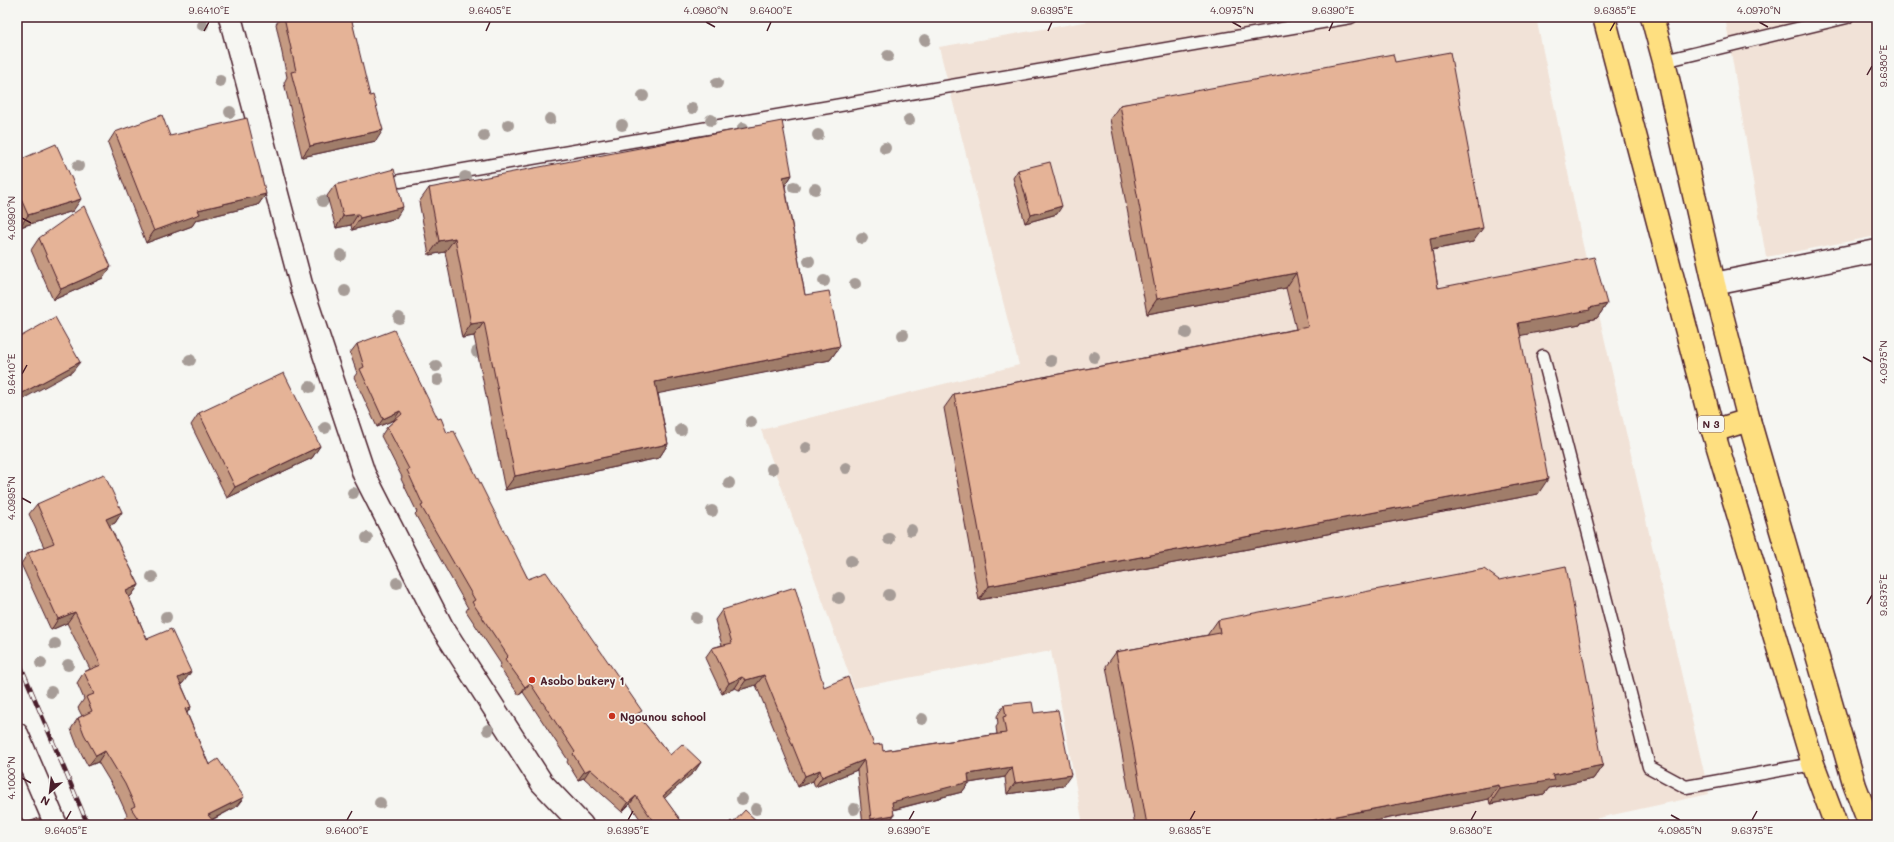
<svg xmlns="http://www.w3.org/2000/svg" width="1894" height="842" font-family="Mali,sans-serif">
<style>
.built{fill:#f1e2d7}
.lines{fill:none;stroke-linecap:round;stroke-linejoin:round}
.lane-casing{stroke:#4a1f2b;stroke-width:15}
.street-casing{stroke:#4a1f2b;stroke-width:25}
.highway-casing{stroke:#4a1f2b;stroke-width:25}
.lane{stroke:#f6f6f2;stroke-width:12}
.street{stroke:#f6f6f2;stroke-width:22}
.highway{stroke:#fedf80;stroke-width:22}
.rail-casing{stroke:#4a1f2b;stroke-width:4.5}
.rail{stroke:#f6f6f2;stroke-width:3;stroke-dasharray:9;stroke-linecap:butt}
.tree{fill:#a69c97}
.wall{fill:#c59a82;stroke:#4a1f2b}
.shaded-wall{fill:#a07d6a;stroke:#4a1f2b}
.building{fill:#e5b397;stroke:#4a1f2b}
.ticks{fill:none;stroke:#4a1f2b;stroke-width:1.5}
.poi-dot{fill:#c8321e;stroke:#f6f6f2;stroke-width:1.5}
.labels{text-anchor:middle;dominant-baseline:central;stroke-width:3.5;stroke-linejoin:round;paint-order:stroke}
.shield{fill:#f6f6f2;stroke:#7e6067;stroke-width:1}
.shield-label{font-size:10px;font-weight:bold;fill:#4a1f2b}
.poi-label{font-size:11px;font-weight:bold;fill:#4a1f2b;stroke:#f6f6f2;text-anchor:start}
.neatline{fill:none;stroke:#4a1f2b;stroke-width:1.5}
.ticks-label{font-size:10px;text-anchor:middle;fill:#4a1f2b}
</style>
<rect width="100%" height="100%" fill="#f6f6f2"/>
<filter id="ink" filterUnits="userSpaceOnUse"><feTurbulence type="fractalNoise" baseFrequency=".025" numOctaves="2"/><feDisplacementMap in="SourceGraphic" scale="8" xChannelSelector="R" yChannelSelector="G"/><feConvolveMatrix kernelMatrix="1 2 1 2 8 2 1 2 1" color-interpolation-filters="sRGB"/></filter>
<g filter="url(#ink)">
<!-- built -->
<g class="built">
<path d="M1113 17H1536L1582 241 1709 794 1566 825H1083L1051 651 854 688 761 430 1019 365 939 47Z"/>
<path d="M1725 17H1877V236L1766 257Z"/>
</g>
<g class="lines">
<!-- lane casing -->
<g class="lane-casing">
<g id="lane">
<path d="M1664 61 1847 17"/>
<path d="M400 181 1351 17"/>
<path d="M1543 356 1649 767 1686 787 1813 764"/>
</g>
</g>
<!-- street casing -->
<g class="street-casing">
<g id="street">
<path d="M230 17 302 288 364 474 442 627 542 783 582 825"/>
<path d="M1714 284 1877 251"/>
<path d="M17 734 56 825"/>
</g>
</g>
<!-- highway casing -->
<g class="highway-casing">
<g id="highway">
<path d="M1604 17 1713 431 1813 764 1836 825"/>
<path d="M1652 17 1664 61 1714 284 1749 420 1855 786 1870 825"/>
<path d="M1713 431 1749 420"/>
</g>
</g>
<!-- lane -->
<use href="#lane" class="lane"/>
<!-- street -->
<use href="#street" class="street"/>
<!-- highway -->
<use href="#highway" class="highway"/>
<!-- rail casing -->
<g class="rail-casing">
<path id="rail" d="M17 657 88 825"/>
</g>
<!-- rail -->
<use href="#rail" class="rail"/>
</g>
<!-- trees -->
<g class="tree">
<circle cx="203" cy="25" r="6"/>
<circle cx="925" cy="40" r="6"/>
<circle cx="888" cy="56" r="6"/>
<circle cx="220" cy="81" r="6"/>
<circle cx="717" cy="83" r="6"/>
<circle cx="643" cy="96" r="6"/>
<circle cx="692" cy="108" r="6"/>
<circle cx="230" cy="112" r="6"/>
<circle cx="550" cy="119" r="6"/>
<circle cx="711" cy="120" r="6"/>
<circle cx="909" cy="120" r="6"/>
<circle cx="508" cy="125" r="6"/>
<circle cx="622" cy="125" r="6"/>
<circle cx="743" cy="128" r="6"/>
<circle cx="818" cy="135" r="6"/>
<circle cx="484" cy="136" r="6"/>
<circle cx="885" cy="148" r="6"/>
<circle cx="78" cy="166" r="6"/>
<circle cx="465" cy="177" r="6"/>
<circle cx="794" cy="187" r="6"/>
<circle cx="815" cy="189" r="6"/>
<circle cx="323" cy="201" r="6"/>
<circle cx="862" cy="238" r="6"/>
<circle cx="341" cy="255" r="6"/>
<circle cx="809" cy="261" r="6"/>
<circle cx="824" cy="281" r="6"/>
<circle cx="855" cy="284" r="6"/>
<circle cx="345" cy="291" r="6"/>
<circle cx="399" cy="318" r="6"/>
<circle cx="1186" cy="333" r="6"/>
<circle cx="903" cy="335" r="6"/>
<circle cx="477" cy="352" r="6"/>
<circle cx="1094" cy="357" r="6"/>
<circle cx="190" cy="360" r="6"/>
<circle cx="1051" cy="361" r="6"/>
<circle cx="436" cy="366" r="6"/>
<circle cx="438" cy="380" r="6"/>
<circle cx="310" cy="387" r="6"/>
<circle cx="751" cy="422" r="6"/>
<circle cx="325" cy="428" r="6"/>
<circle cx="681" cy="430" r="6"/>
<circle cx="806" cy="448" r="6"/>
<circle cx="846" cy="468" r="6"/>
<circle cx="772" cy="469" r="6"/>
<circle cx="729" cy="483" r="6"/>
<circle cx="353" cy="493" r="6"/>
<circle cx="712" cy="511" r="6"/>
<circle cx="911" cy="530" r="6"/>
<circle cx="367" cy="538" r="6"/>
<circle cx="889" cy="539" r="6"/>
<circle cx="851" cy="561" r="6"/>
<circle cx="152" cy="577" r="6"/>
<circle cx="397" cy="583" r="6"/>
<circle cx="889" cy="595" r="6"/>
<circle cx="839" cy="598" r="6"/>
<circle cx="166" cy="617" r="6"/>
<circle cx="696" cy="618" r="6"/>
<circle cx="55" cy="644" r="6"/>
<circle cx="41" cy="663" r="6"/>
<circle cx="68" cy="665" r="6"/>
<circle cx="51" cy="692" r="6"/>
<circle cx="922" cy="719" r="6"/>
<circle cx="488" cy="730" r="6"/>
<circle cx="742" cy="799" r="6"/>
<circle cx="380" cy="803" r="6"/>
<circle cx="756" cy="809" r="6"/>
<circle cx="854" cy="809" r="6"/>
</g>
<!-- wall -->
<g class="wall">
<path d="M281 17H351L376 141 302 157 284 83 287 77 276 24Z"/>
<path d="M1395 62 1473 242 1432 250 1438 288 1607 304 1597 318 1581 322 1580 324 1520 335 1538 494 979 600 944 408 954 394 1296 329 1286 288 1147 314 1110 119 1120 105Z"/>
<path d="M115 132 170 136 266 194 258 205 196 220 192 226 146 243 108 143Z"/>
<path d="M17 161 73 211 20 227 17 219Z"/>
<path d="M1018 170 1057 214 1025 223 1013 178Z"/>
<path d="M792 175 785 186 805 295 840 346 830 360 658 393 668 444 659 458 505 490 474 336 462 338 445 252 429 255 419 202 429 188Z"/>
<path d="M335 185 396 218 352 230 351 225 336 228 327 196Z"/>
<path d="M39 238 103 278 53 300 31 250Z"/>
<path d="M357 344 438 419 447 433 528 579 670 755 701 762 695 771 664 798 684 825H644L630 804 622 812 584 778 578 780 567 762 568 760 523 692 519 695 499 667 501 664 466 611 468 608 415 514 417 512 401 479 402 477 381 436 387 427 394 421V420L377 427 354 377 357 373 350 353Z"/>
<path d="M199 413 320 446 312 458 227 498 191 425Z"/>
<path d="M37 504 122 512 115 523 109 525 139 585 131 596 129 597 147 639 183 683 181 684 191 707 187 713 209 765 244 797 236 807 212 820V825H127L124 819 127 815 118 795 98 762 88 766 77 745 71 729 78 718 82 716 78 708 84 699 77 683 84 672 90 669 67 623 51 630 21 564 28 553 44 547 29 514Z"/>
<path d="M722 610 824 687 874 745 883 751 997 734 996 727 998 724 997 716 1004 705 1034 713 1063 786 1007 794 1005 777 969 783 962 792 893 810 894 815 887 825H863L857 770 815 787 813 781 798 787 756 685 739 690 735 688 722 694 705 658 712 648 722 645 715 620Z"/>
<path d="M1218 620 1603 765 1593 779 1549 788 1544 794 1490 804 1489 799 1353 825H1135L1106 666 1116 652 1208 635V634Z"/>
</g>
<!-- shaded-wall -->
<g class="shaded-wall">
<path d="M383 130 376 141 302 157 310 146Z"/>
<path d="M792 175 783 189V177Z"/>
<path d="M266 194 258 205 196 220 192 226 146 243 154 231 198 210Z"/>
<path d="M81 199 73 211 20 227 28 215Z"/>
<path d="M1062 206 1057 214 1025 223 1031 215Z"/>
<path d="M403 207 396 218 352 230 360 218Z"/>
<path d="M358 214 351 225 336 228 343 216Z"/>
<path d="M1483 228 1473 242 1420 252 1430 238Z"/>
<path d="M455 238 445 252 429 255 439 241Z"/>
<path d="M111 267 103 278 53 300 61 289Z"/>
<path d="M1296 273 1286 288 1147 314 1157 299Z"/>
<path d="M1607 304 1597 318 1581 322 1580 324 1508 338 1518 323 1589 308Z"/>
<path d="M484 322 474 336 462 338 471 324Z"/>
<path d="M840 346 830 360 646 396 655 382Z"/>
<path d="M80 362 72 372 17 402V396Z"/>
<path d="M400 411 394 420 377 427 383 419Z"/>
<path d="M668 444 659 458 505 490 515 476Z"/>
<path d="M320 446 312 458 227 498 235 487Z"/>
<path d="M1548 479 1538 494 979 600 989 586Z"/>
<path d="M122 512 115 523 99 530 106 519Z"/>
<path d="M139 585 131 596 118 602 126 591Z"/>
<path d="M75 612 67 623 51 630 58 619Z"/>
<path d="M191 672 183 683 170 689 178 678Z"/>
<path d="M764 675 756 685 739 690 746 680Z"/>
<path d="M742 677 735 688 722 694 729 683Z"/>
<path d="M530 683 523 692 519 695 525 687Z"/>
<path d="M191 707 183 718 185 709Z"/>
<path d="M105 751 98 762 88 766 96 756Z"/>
<path d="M864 760 857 770 815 787 822 777Z"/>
<path d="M701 762 695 771 657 805 663 796Z"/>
<path d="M1603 765 1593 779 1549 788 1544 794 1490 804 1500 789 1552 775Z"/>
<path d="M1012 767 1005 777 969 783 962 792 884 812 892 802 968 774Z"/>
<path d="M590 769 584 778 578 780 584 772Z"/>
<path d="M820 770 813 781 798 787 805 776Z"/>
<path d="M1071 775 1063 786 1007 794 1015 783Z"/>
<path d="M1499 785 1489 799 1353 825H1289Z"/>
<path d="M636 796 630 804 622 812 628 803Z"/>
<path d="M244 797 236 807 201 825 208 815Z"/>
<path d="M894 815 887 825H867L871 819Z"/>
</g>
<!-- building -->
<g class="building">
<path d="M284 17H351L370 96 373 95 383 130 310 146 291 72 296 71Z"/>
<path d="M1450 52 1483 228 1430 238 1438 288 1594 257 1607 304 1589 308 1590 310 1518 323 1548 479 989 586 954 394 1308 327 1296 273 1157 299 1120 105 1393 54 1395 62Z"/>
<path d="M162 115 170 136 247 118 266 194 198 210 200 214 154 231 115 132Z"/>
<path d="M782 121 792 175 783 177 805 295 829 291 840 346 655 382 668 444 515 476 484 322 471 324 455 238 439 241 429 188Z"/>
<path d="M56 144 81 199 28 215 17 190V161Z"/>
<path d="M1050 162 1062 206 1031 215 1018 170Z"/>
<path d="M394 169 403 207 360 218 358 214 343 216 335 185Z"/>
<path d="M84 206 111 267 61 289 39 238Z"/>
<path d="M55 317 80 362 17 396V331L20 337Z"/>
<path d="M394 330 438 419 441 418 447 433 454 431 528 579 546 572 642 711 637 714 670 755 682 744 701 762 663 796 684 825H656L636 796 628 803 590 769 584 772 573 754 575 752 530 683 525 687 505 659 508 656 472 602 475 600 421 506 423 505 407 470 409 469 387 427 402 414 400 411 383 419 360 369 364 367 357 344Z"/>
<path d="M284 373 320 446 235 487 199 413Z"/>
<path d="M104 474 122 512 106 519 139 585 126 591 147 639 171 629 191 672 178 678 191 707 185 709 209 765 218 759 244 797 208 815 214 822 210 824 211 825H142L131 808 135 806 125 784 105 751 96 756 84 734 78 718 92 711 86 697 94 694 84 672 101 665 75 612 58 619 28 553 54 543 37 504Z"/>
<path d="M1566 566 1603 765 1552 775 1554 780 1500 789 1499 785 1289 825H1147L1116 652 1220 633 1218 620 1484 569 1499 580Z"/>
<path d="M795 587 824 687 848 677 874 745 882 744 883 751 1006 733 1003 717 1006 716 1004 705 1032 702 1034 713 1058 710 1071 775 1015 783 1012 767 968 774 969 782 892 802 894 815 871 819 864 760 822 777 820 770 805 776 764 675 746 680 742 677 729 683 712 648 732 643 722 610Z"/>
<path d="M745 810 761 825H727L731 821 733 823Z"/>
<path d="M22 818 24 824 39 818 42 825H17V821Z"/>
</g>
</g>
<!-- ticks -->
<path class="ticks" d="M706 22 715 27M1232 22 1241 27M1759 22 1768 27M204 31 209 22M486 31 490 22M767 31 771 22M1048 31 1052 22M1329 31 1333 22M1610 31 1615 22M1867 75 1872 66M22 218 31 223M1863 357 1872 362M22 374 27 365M22 498 31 503M1867 604 1872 595M22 778 31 783M1671 815 1680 820M66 820 71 811M347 820 352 811M628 820 633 811M909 820 914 811M1190 820 1195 811M1471 820 1476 811M1752 820 1757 811"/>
<!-- markers -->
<g class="poi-dot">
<circle cx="532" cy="680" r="4"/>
<circle cx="612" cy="716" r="4"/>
</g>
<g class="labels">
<!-- shield labels -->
<rect class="shield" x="1698" y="416" width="26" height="16" rx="3"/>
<g class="shield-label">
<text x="1711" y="424">N 3</text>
</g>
<!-- poi labels -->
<g class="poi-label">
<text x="540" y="680">Asobo bakery 1</text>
<text x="620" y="716">Ngounou school</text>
</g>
</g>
<!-- margin -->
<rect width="1894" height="842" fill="none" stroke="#f6f6f2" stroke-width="44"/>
<!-- north arrow -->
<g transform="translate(50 792) rotate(208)" stroke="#f6f6f2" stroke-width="3" paint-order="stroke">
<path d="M0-3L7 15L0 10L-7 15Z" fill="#4a1f2b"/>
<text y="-6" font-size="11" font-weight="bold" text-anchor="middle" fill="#4a1f2b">N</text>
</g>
<rect x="22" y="22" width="1850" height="798" class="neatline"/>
<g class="ticks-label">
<text x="209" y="14">9.6410°E</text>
<text x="490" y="14">9.6405°E</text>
<text x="706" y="14">4.0980°N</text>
<text x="771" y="14">9.6400°E</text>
<text x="1052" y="14">9.6395°E</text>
<text x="1232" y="14">4.0975°N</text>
<text x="1333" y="14">9.6390°E</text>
<text x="1615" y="14">9.6385°E</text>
<text x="1759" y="14">4.0970°N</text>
<text transform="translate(1883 66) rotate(-90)" y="4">9.6380°E</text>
<text transform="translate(11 218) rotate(-90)" y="4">4.0990°N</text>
<text transform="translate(1883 362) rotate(-90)" y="4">4.0975°N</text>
<text transform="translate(11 374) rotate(-90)" y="4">9.6410°E</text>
<text transform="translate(11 498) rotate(-90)" y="4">4.0995°N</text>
<text transform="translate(1883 595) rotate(-90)" y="4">9.6375°E</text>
<text transform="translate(11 778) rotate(-90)" y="4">4.1000°N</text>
<text x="66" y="834">9.6405°E</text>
<text x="347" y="834">9.6400°E</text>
<text x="628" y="834">9.6395°E</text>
<text x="909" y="834">9.6390°E</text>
<text x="1190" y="834">9.6385°E</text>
<text x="1471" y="834">9.6380°E</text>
<text x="1680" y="834">4.0985°N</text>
<text x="1752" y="834">9.6375°E</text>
</g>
</svg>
